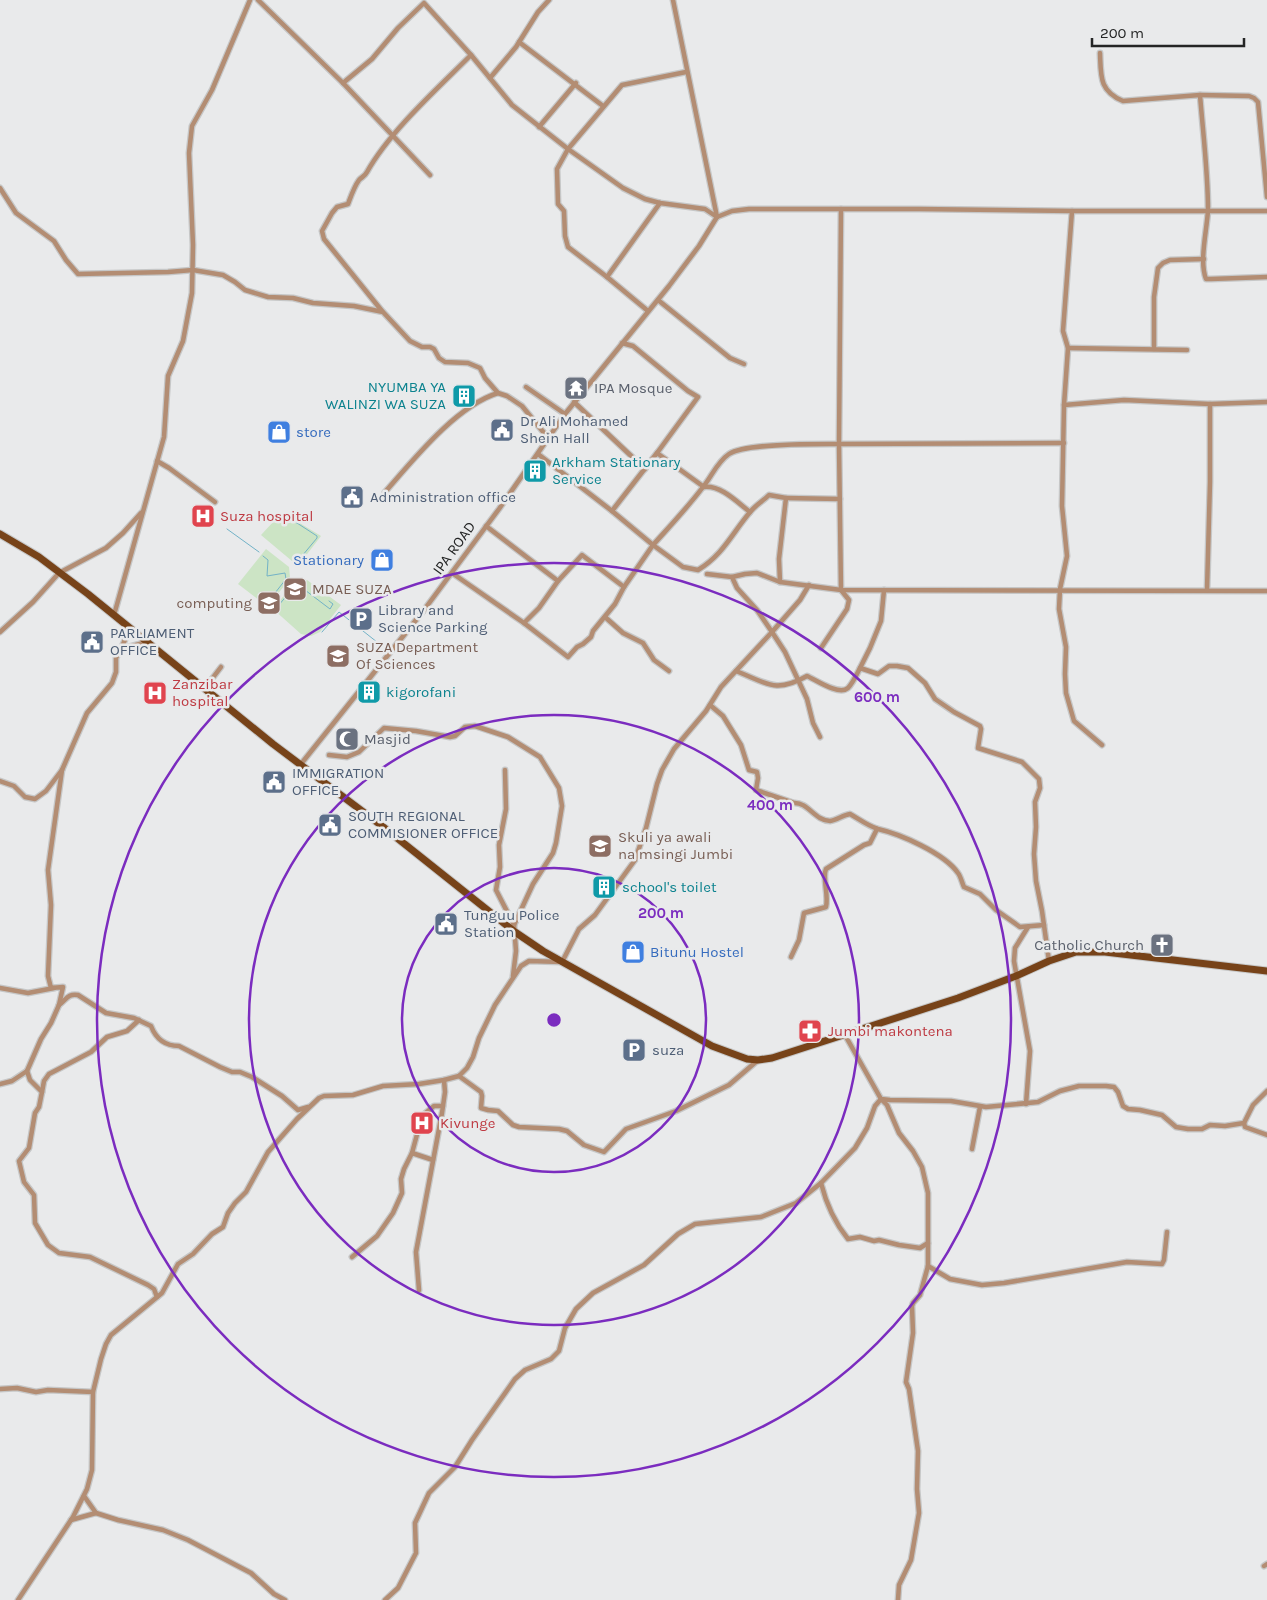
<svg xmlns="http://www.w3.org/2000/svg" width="1267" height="1600" font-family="Karla,sans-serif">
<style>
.green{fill:#cce4c5}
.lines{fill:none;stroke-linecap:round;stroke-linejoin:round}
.stream{stroke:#72b2c7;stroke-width:1}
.street-casing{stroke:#c6c7c7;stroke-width:7}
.primary-casing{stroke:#c6c7c7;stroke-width:9}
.street{stroke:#b38d73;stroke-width:4.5}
.primary{stroke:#774319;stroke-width:7}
.ring{fill:none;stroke:#7b2cbf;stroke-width:2.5}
.labels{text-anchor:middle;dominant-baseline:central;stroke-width:5;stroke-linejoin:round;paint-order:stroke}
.culture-label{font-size:15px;fill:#0d838f;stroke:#e9eaeb;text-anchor:start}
.worship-label{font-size:15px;fill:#5b616d;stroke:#e9eaeb;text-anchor:start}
.service-label{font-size:15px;fill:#4e5e75;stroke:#e9eaeb;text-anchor:start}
.shop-label{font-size:15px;fill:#366cbe;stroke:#e9eaeb;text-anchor:start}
.health-label{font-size:15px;fill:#be3a42;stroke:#e9eaeb;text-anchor:start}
.street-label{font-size:15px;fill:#242525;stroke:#e9eaeb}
.education-label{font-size:15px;fill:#785e54;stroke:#e9eaeb;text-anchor:start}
.centre{fill:#7b2cbf;stroke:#e9eaeb;stroke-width:2.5}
.ring-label{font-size:15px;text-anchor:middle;font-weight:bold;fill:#7b2cbf;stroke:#e9eaeb;stroke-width:5;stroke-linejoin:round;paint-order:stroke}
</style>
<rect width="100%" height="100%" fill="#e9eaeb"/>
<!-- green -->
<g class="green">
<path d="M284 517 298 522 321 536 301 562 292 561 261 535 274 521Z"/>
<path d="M266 549 289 567 290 578 268 607 238 584Z"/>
<path d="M307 580 341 605 320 632 311 636 301 634 273 609 295 582H301Z"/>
</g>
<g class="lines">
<!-- stream -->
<g class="stream">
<path d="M282 518 297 523 317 536V538L302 556"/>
<path d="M227 529 259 552"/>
<path d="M263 556 268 560 267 576 285 573 286 579 275 593 270 595"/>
<path d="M278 606 294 587H301L330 609 333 604 329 601"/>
<path d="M322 632 339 612 382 646"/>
</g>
<!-- street casing -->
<g class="street-casing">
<g id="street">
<path d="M258 0 343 83 430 175"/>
<path d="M673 0 717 217"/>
<path d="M519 42 603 106"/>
<path d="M1100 53C1101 76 1099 91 1123 101L1200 95C1203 133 1208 172 1208 210 1207 230 1199 261 1206 279H1211L1267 277"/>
<path d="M490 78 516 47 538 12 549 0"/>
<path d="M343 83 372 59 398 28 424 3 471 55 512 105 568 149 623 188 645 199 660 203 705 209 717 217"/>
<path d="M1200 95 1249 96 1254 98 1258 102 1267 197"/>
<path d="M539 127 576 83"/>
<path d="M0 188 16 213 54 241 66 260 78 274 168 272 193 270 223 275 235 282 245 290 268 297 293 298 313 303 354 306 383 312 410 341 422 347H430L434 349 439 358 445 362 468 363 480 368 485 378 498 393 507 396 522 406 549 439"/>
<path d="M607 277 568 247 565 236 564 211 558 204 557 169 568 149 622 85 686 72"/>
<path d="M658 300 730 358 744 364"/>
<path d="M382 311 324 239 322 231 332 213 337 207 348 204C351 196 354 187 359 180 362 177 365 176 367 172 390 131 437 89 471 55"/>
<path d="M648 311 607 277 660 203"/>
<path d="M622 343 633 346 688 391 698 397 657 453 612 511 653 545C670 526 688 507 703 487 712 476 717 462 729 454 746 443 816 444 839 444L841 209"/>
<path d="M1068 348 1187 350"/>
<path d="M1154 349V297L1158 268 1163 263 1170 260 1204 259"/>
<path d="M526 387 565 414"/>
<path d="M574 402 645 469"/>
<path d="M1064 405 1124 400 1210 404 1267 402"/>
<path d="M657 453 704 487C721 485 737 502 750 512"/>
<path d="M538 454 612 511"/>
<path d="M157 461 169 468 215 502"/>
<path d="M385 492C413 460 456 406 498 393"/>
<path d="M786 498 840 499"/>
<path d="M486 526 558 581 582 555 624 587"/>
<path d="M452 573 524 623 568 657 577 647 583 644 591 637 593 631 615 604 624 587 653 545 683 567 698 570C724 554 732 533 751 511 756 505 763 501 769 495L786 498 779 559 780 582"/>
<path d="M732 577 745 574 757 573 780 582 841 590 1267 591"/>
<path d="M809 585 800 600 772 632 785 652 807 699 813 723 820 737"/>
<path d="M1207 590 1210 482V404"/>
<path d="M114 615 164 437 168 376 183 341 192 293 193 245 189 153 192 126 212 90 250 0"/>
<path d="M605 617 623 633 643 643 654 660 669 671"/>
<path d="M524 623 539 608 558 581"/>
<path d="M0 632 33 602 59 573 106 548 123 533 141 513"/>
<path d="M147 642 121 649 116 658V672L112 683 87 713 62 770 48 870 51 905 48 976 51 988 63 987 59 1005 51 1023 41 1039 27 1071 30 1080 42 1092 39 1107 35 1113 29 1148 19 1161 24 1182 34 1195 35 1223 48 1245 59 1253 90 1257 148 1285 154 1289 157 1297"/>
<path d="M821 648 847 609 849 600 841 590 839 444 1064 443"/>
<path d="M121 649 130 628"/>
<path d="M860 668 870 648 881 621 884 590"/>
<path d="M736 671C767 683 775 694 807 676 816 680 839 696 848 688 853 683 857 674 860 668L878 674 889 666H897L908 668 925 683 935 699 954 712 980 726 981 729 978 748 1022 762 1039 779 1040 788 1035 802 1036 827 1034 854 1036 881 1042 911 1049 961"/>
<path d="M205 688 221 667"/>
<path d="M710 705 723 716 741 745 749 770 757 772 758 778 756 790 794 803C808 802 815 821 830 821 837 820 843 815 850 814 859 819 868 826 878 829 900 834 944 853 958 873 961 877 962 883 964 887L980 894 996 910 1020 927 1044 925"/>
<path d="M1102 745 1074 721 1066 693 1065 674 1066 647 1059 609 1060 589 1067 556 1062 506 1064 405 1068 348 1063 331 1072 211H1267"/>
<path d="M329 755 347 757 359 752 384 728 416 731 450 737 455 736 465 727 475 726 508 737 540 757 559 788 562 806 556 843 553 853 533 884 514 925"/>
<path d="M301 764 424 610 499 509 565 414 669 286 699 246 717 217 732 211 749 209H919L1072 211"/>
<path d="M505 770 506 809 499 845 500 867 496 890 514 925 516 951 513 976"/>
<path d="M0 781 14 786 25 797 35 799 46 791 62 770"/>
<path d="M791 957 799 940 804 913 826 907C829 895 822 878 826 869L864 845 870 843 877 829"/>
<path d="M0 988 28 993 54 988"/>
<path d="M59 1005C66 1000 68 993 78 995L106 1013 134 1018 151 1026C156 1039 166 1046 179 1046L220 1067 232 1072H240L252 1077 282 1096 298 1110 308 1107"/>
<path d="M845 1035 881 1099 890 1100 951 1101 986 1107 1038 1102 1060 1091 1079 1086H1106L1114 1087 1118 1092 1123 1106 1128 1109 1140 1110 1162 1115 1176 1127 1188 1129H1202L1210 1125 1225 1126 1244 1123 1253 1105 1267 1091"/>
<path d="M459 1076 481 1092 482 1096 481 1108 488 1110 498 1111 513 1125 519 1127 559 1129 567 1131 584 1145 604 1152 626 1129 676 1111 729 1085 757 1061"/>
<path d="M0 1084 12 1081 27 1071"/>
<path d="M42 1092 44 1081 49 1074 91 1052 107 1037 127 1031 139 1020"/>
<path d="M1026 1104 1030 1051 1014 961 1015 948 1028 927"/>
<path d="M1244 1123 1245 1127 1267 1135"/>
<path d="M972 1149 980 1107"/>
<path d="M412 1153 422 1116 434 1106H443"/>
<path d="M821 1183C826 1203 835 1223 848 1239L860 1237 874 1241 879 1240 899 1245 920 1248 928 1243"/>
<path d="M352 1257 377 1236 393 1213 402 1193 401 1179 404 1169 412 1153 433 1160"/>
<path d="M928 1266 950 1279 982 1285 1004 1283 1127 1262 1162 1264 1164 1260 1167 1232"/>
<path d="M419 1290 416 1252 442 1113 445 1092 444 1080"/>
<path d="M0 1389 17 1388 36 1392 48 1390 93 1392"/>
<path d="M84 1496 96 1513 118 1520 163 1530 188 1540 251 1573 274 1594 285 1600"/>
<path d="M71 1520 96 1513"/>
<path d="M1264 1566 1267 1564"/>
<path d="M18 1600 73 1517 87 1489 92 1470 93 1392 101 1359 106 1344 111 1335 162 1293 178 1264 193 1254 212 1234 223 1227 228 1213 235 1203 246 1192 268 1152 297 1119 319 1098 324 1096 353 1095 383 1086 419 1084 444 1080 459 1076 467 1068 473 1057 479 1038 495 1005 521 966 529 961 562 962 579 929 595 915 635 860 646 828 657 784 662 770 674 749 706 711 721 687 772 632 757 610 737 588 732 577 707 574"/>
<path d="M385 1600 398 1588 416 1553 415 1523 429 1493 455 1467 472 1440 515 1379 525 1370 551 1359 559 1351 565 1328 576 1309 593 1293 644 1265 678 1234 695 1224 761 1217 796 1203 821 1183 855 1148 867 1128 875 1106 881 1099 887 1105 899 1133 913 1151 922 1167 928 1193V1266L920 1295 913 1303 912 1306 913 1333 906 1382 909 1389 918 1451 917 1489 919 1513 911 1560 899 1585 898 1600"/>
</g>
</g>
<!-- primary casing -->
<g class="primary-casing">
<path id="primary" d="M0 534 39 557 88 594 273 744 382 826 515 932 543 951 712 1046 747 1059 758 1060 772 1058 958 998 1016 976 1049 961 1076 952H1105L1267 971"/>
</g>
<!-- street -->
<use href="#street" class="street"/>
<!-- primary -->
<use href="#primary" class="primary"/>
</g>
<!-- distance rings -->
<g class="ring">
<circle cx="554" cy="1020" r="152"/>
<circle cx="554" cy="1020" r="305"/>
<circle cx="554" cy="1020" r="457"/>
</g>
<!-- icons -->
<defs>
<g id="temple-square" transform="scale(1.25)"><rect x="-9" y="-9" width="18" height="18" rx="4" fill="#6b7280" stroke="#e9eaeb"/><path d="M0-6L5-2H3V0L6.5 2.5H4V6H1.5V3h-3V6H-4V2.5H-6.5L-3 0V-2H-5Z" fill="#fff"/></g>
<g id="building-square" transform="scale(1.25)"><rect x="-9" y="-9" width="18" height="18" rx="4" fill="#0f9aa8" stroke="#e9eaeb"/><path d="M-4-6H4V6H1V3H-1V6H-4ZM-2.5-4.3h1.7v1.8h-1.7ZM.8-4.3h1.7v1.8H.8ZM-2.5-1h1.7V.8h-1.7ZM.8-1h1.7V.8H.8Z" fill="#fff"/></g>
<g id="civic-square" transform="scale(1.25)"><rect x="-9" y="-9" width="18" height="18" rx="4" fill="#5c6f8a" stroke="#e9eaeb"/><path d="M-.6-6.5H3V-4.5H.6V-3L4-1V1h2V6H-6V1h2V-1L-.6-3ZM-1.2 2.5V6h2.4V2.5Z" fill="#fff"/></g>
<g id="shop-square" transform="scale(1.25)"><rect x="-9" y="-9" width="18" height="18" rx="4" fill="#3f7fe0" stroke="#e9eaeb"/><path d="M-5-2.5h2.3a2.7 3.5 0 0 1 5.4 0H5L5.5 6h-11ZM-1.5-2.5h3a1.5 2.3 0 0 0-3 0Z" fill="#fff"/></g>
<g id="hospital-square" transform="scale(1.25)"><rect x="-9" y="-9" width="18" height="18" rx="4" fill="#e0444e" stroke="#e9eaeb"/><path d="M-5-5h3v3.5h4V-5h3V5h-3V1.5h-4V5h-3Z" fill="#fff"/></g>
<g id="university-square" transform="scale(1.25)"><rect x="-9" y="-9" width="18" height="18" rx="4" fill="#8d6e63" stroke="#e9eaeb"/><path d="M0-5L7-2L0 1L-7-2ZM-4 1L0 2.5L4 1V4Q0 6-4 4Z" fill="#fff"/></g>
<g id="school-square" transform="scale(1.25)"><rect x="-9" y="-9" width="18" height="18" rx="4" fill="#8d6e63" stroke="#e9eaeb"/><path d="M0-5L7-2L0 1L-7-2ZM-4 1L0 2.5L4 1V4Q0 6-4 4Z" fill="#fff"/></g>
<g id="parking-square" transform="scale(1.25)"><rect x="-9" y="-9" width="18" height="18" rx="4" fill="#5c6f8a" stroke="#e9eaeb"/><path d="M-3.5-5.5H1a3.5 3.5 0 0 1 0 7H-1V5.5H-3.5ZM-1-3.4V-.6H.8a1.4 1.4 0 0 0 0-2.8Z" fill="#fff"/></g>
<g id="mosque-square" transform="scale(1.25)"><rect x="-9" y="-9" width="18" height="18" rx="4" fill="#6b7280" stroke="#e9eaeb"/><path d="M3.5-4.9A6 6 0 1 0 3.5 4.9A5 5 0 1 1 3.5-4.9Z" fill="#fff"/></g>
<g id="church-square" transform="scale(1.25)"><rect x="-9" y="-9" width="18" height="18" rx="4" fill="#6b7280" stroke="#e9eaeb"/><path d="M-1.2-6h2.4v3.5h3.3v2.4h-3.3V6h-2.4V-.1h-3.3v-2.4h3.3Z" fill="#fff"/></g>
<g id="pharmacy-square" transform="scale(1.25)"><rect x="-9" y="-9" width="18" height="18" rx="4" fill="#e0444e" stroke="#e9eaeb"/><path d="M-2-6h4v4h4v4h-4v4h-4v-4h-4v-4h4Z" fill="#fff"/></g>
</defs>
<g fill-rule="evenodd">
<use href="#temple-square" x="576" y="388"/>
<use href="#building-square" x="464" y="396"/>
<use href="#civic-square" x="502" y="430"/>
<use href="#shop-square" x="279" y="432"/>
<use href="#building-square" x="535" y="471"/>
<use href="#civic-square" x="352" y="497"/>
<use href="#hospital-square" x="203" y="516"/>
<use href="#shop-square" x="382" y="560"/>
<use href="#university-square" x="295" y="589"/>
<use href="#school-square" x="269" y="603"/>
<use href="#parking-square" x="361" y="619"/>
<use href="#civic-square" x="92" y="642"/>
<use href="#university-square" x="338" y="656"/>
<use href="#building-square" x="369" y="692"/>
<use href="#hospital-square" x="155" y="693"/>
<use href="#mosque-square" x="347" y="739"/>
<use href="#civic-square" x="274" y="782"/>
<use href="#civic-square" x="330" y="825"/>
<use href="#school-square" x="600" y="846"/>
<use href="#building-square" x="604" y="887"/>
<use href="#civic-square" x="446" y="924"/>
<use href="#church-square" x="1162" y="945"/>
<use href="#shop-square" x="633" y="952"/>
<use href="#pharmacy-square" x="810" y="1031"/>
<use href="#parking-square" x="634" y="1050"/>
<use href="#hospital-square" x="422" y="1123"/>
</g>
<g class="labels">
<!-- culture labels -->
<g class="culture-label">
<text x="446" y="387" text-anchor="end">NYUMBA YA<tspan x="446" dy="17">WALINZI WA SUZA</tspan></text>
<text x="552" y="462">Arkham Stationary<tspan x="552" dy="17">Service</tspan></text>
<text x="386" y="692">kigorofani</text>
<text x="622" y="887">school's toilet</text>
</g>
<!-- worship labels -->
<g class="worship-label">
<text x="594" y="388">IPA Mosque</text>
<text x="364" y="739">Masjid</text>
<text x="1144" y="945" text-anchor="end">Catholic Church</text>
</g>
<!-- service labels -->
<g class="service-label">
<text x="520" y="421">Dr Ali Mohamed<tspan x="520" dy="17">Shein Hall</tspan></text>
<text x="370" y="497">Administration office</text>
<text x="378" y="610">Library and<tspan x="378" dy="17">Science Parking</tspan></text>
<text x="110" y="633">PARLIAMENT<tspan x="110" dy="17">OFFICE</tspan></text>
<text x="292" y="773">IMMIGRATION<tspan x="292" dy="17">OFFICE</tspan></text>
<text x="348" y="816">SOUTH REGIONAL<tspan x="348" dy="17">COMMISIONER OFFICE</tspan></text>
<text x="464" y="915">Tunguu Police<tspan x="464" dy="17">Station</tspan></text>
<text x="652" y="1050">suza</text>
</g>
<!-- shop labels -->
<g class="shop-label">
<text x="296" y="432">store</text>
<text x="364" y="560" text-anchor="end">Stationary</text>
<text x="650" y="952">Bitunu Hostel</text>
</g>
<!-- health labels -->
<g class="health-label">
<text x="220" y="516">Suza hospital</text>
<text x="172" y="684">Zanzibar<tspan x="172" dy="17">hospital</tspan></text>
<text x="828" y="1031">Jumbi makontena</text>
<text x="440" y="1123">Kivunge</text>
</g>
<!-- street labels -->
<g class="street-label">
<text transform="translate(454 548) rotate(-54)">IPA ROAD</text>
</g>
<!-- education labels -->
<g class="education-label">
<text x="312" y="589">MDAE SUZA</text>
<text x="252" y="603" text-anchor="end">computing</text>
<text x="356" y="647">SUZA Department<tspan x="356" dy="17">Of Sciences</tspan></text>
<text x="618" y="837">Skuli ya awali<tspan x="618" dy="17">na msingi Jumbi</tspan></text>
</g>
</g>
<circle cx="554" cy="1020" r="8" class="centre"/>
<g class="ring-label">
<text x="877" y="702">600 m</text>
<text x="770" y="810">400 m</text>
<text x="661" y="918">200 m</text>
</g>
<!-- scale -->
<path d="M1092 38v8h152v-8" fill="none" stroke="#242525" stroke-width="2.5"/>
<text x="1100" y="38" font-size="15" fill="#242525" stroke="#e9eaeb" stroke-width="4" paint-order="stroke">200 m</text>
</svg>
